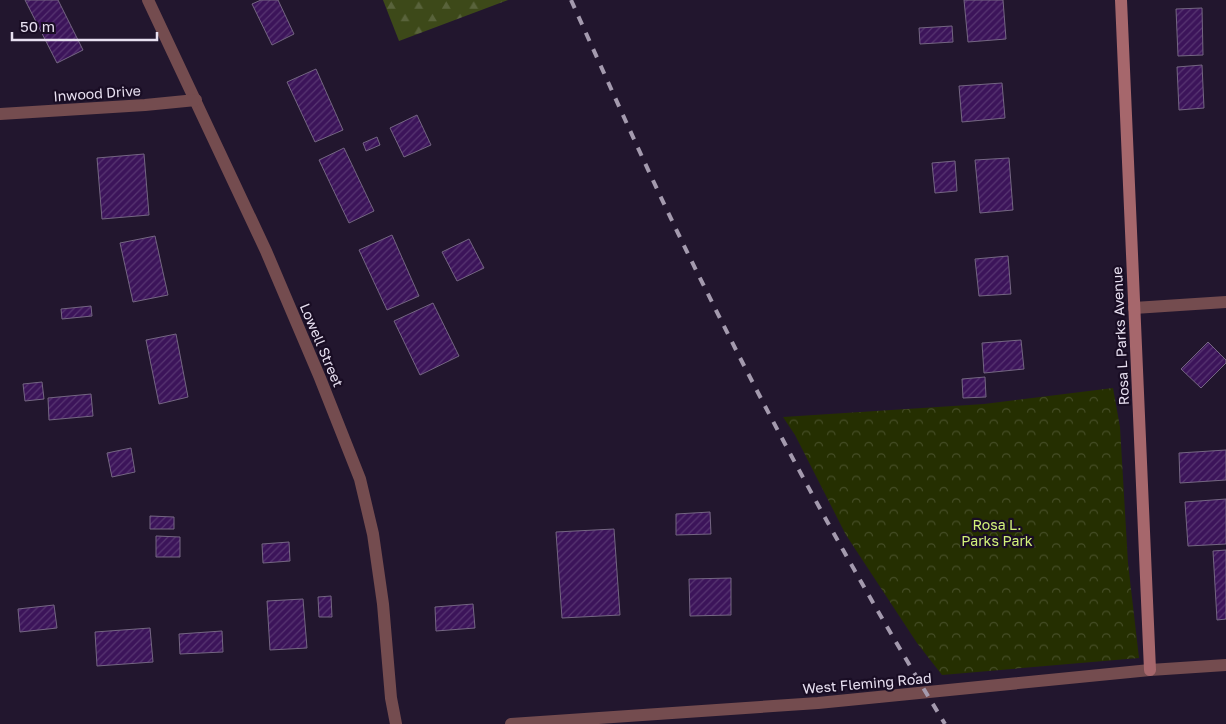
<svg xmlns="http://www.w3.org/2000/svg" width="1226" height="724" font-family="'Golos Text',sans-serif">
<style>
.forest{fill:url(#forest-firs)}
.park{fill:url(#park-crowns)}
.building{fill:url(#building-hatch);stroke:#746682}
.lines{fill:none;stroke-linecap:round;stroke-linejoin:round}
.street{stroke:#744c4f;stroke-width:12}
.secondary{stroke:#a6676c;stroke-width:12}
.rail{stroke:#a49aae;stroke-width:4;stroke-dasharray:9 9;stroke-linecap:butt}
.labels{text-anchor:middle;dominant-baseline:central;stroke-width:4.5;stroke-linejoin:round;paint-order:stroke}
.street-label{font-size:14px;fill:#e8e0f1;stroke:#190d24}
.park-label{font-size:14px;fill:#d2f17a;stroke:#190d24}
</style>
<defs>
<pattern id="forest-firs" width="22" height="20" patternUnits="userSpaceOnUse" patternTransform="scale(1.25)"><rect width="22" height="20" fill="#3d4919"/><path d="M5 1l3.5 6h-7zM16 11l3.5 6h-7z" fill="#59633b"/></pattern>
<pattern id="park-crowns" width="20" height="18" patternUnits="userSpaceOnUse" patternTransform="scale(1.25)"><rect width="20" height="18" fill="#252f01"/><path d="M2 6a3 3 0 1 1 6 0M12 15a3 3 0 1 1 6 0" fill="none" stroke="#454d26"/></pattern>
<pattern id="building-hatch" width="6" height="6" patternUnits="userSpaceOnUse" patternTransform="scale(1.25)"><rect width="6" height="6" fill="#3c145a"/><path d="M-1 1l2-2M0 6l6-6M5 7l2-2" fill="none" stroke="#583672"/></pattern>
</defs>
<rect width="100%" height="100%" fill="#22162e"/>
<!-- forest -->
<path class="forest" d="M383 0H508L399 41Z"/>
<!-- park -->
<path class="park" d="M1113 388 1120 427 1128 563 1139 658 942 675 917 643 846 535 795 435 783 417 984 404Z"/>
<!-- building -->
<g class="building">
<path d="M25 0H58L83 50 57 63Z"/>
<path d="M261 0H278L294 34 272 45 252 4Z"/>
<path d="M964 0H1003L1006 39 968 42Z"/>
<path d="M1202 8 1203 55 1178 56 1176 9Z"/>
<path d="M952 26 953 42 920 44 919 28Z"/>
<path d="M1202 65 1204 108 1179 110 1177 67Z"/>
<path d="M316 69 343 130 315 142 287 82Z"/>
<path d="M1002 83 1005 118 962 122 959 86Z"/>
<path d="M417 115 431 145 404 157 390 128Z"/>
<path d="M377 137 380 145 366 151 363 143Z"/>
<path d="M344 148 374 211 349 223 319 160Z"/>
<path d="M144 154 149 215 102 219 97 158Z"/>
<path d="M1009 158 1013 210 980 213 975 160Z"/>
<path d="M955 161 957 191 935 193 932 163Z"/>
<path d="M392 235 419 296 387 310 359 250Z"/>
<path d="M155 236 168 295 133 302 120 243Z"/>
<path d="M469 239 484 268 457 281 442 252Z"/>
<path d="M1008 256 1011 294 979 296 975 259Z"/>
<path d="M433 303 459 356 420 375 394 321Z"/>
<path d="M91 306 92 316 62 319 61 309Z"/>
<path d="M176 334 188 397 159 404 146 340Z"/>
<path d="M1021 340 1024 369 984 373 982 343Z"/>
<path d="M1208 342 1226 360V363L1201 388 1181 369Z"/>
<path d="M985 377 986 397 963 398 962 379Z"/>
<path d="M42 382 44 399 25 401 23 384Z"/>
<path d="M91 394 93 416 49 420 48 398Z"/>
<path d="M131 448 135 472 112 477 107 453Z"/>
<path d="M1226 450V480L1180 483 1179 453Z"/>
<path d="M1226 499V544L1188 546 1185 502Z"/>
<path d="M710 512 711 534 676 535V514Z"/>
<path d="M150 516 174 517V529H150Z"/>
<path d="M614 529 620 615 562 618 556 532Z"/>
<path d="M156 536 180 537V557H156Z"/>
<path d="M289 542 290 561 263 563 262 544Z"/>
<path d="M1226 550V619L1217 620 1213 551Z"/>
<path d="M731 578V615L690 616 689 579Z"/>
<path d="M331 596 332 617H319L318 597Z"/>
<path d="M303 599 307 648 270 650 267 601Z"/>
<path d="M473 604 475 628 436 631 435 607Z"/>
<path d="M54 605 57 628 20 632 18 609Z"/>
<path d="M150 628 153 662 97 666 95 632Z"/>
<path d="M222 631 223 652 180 654 179 634Z"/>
</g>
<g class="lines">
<!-- street -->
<g class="street">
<path d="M148 0 266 251 320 378 360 479 373 534 383 604 391 698 396 724"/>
<path d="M0 114 145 105 196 100"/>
<path d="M1134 308 1226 302"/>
<path d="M511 724 818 703 1150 670 1226 665"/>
</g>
<!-- secondary -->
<path class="secondary" d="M1121 0 1150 670"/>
<!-- rail -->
<path class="rail" d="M571 0C615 97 658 195 706 290 779 438 859 583 945 724"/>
</g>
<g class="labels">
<!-- street labels -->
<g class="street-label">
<text transform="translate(97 93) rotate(-4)">Inwood Drive</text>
<text transform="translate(1120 336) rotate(-93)">Rosa L Parks Avenue</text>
<text transform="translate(322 345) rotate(67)">Lowell Street</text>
<text transform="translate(867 683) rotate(-5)">West Fleming Road</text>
</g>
<!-- park labels -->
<g class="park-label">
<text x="997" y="524">Rosa L.<tspan x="997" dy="16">Parks Park</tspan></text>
</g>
</g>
<!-- scale -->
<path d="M12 32v8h145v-8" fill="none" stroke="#e8e0f1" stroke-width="2.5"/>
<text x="20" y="32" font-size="15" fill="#e8e0f1" stroke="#190d24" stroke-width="4" paint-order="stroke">50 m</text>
</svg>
